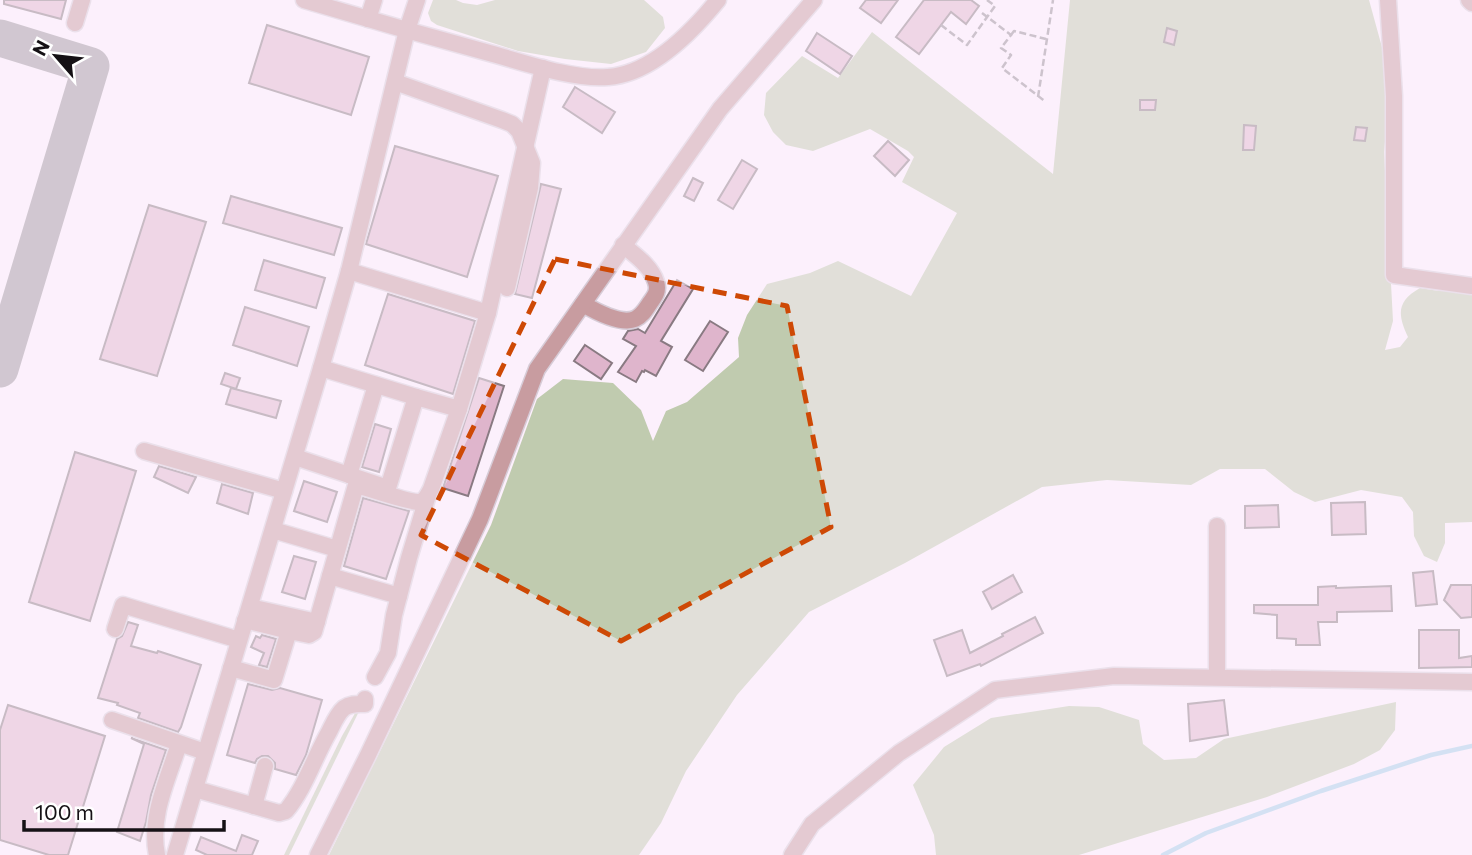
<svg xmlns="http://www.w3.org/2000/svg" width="1472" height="855" font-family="Commissioner,sans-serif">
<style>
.green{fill:#c0cbaf}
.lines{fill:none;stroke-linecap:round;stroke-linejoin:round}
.stream{stroke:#a4cfe9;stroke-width:4.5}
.taxiway{stroke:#9e969e;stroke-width:37}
.building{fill:#dfb5cc;stroke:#897a82;stroke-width:2}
.minor-casing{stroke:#d7ccd7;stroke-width:19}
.path{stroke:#958c95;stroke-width:2.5;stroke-dasharray:7 3.5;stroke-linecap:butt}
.minor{stroke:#c89ca0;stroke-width:16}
.marked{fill:none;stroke:#ce4905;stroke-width:5;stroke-dasharray:14 9;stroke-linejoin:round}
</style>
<rect width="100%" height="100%" fill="#fcf0fc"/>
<!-- green -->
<g class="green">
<path d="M433 0H456L463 3 477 5 495 0H644L663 17 665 28 646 52 611 64 565 59 518 51 437 25 431 21 428 13Z"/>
<path d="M1070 0H1369L1391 80 1384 152 1393 321 1385 350 1400 347 1408 337C1397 314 1397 301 1420 288L1439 291 1458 290 1472 292V522L1445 523V543L1437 562 1424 556 1414 536 1413 512 1402 497 1361 490 1315 502 1294 492 1265 469H1220L1191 485 1107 480 1042 487 905 563 809 612 737 695 686 771 661 823 639 855H329L491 525 537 399 563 379 613 383 641 410 653 441 666 411 687 402 739 357 738 338 747 315 767 284 810 273 838 261 911 296 957 213 902 182 914 157 908 151 870 129 813 151 786 145 773 132 764 115 766 93 802 56 838 78 872 32 1053 174Z"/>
<path d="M365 699 289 855H284L342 736 358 708Z"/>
<path d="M1396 702 1395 730 1380 750 1354 764 1267 797 1079 855H936L934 835 913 785 944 747 991 718 1069 706 1099 707 1139 720 1143 744 1164 760 1196 758 1224 739Z"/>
</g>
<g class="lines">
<!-- stream -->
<path class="stream" d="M1163 855 1206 833 1321 791 1431 755 1472 746"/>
<!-- taxiway -->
<path class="taxiway" d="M0 38 91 66 0 369"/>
</g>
<!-- building -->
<g class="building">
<path d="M4 0H66L61 19 4 4Z"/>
<path d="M866 0H898L881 23 860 8Z"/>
<path d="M924 0H971L979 6 966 24 951 12 919 54 896 37Z"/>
<path d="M267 25 369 57 351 115 249 83Z"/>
<path d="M1167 28 1177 31 1174 45 1164 42Z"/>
<path d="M817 33 852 56 840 74 806 51Z"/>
<path d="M575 87 615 112 602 133 563 107Z"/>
<path d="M1140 100H1156L1155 110H1140Z"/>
<path d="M1244 125 1256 126 1254 150H1243Z"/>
<path d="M1356 127 1367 128 1365 141 1354 140Z"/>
<path d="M888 141 909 160 895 176 874 156Z"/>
<path d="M395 146 498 176 467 277 366 244Z"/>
<path d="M742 160 757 169 733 209 718 200Z"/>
<path d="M693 178 703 183 694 201 684 196Z"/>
<path d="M541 184 561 189 532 298 515 294Z"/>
<path d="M231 196 342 228 334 255 223 223Z"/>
<path d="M149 205 206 222 157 376 100 359Z"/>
<path d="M264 260 325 278 316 308 255 290Z"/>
<path d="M677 280 693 289 661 341 672 347 656 376 645 370 644 372 642 371 636 382 618 372 636 346 623 339 628 331 638 329 645 333Z"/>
<path d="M388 294 475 321 453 394 365 365Z"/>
<path d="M245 307 309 327 297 366 233 345Z"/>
<path d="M710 321 728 332 703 371 685 360Z"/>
<path d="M585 345 612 363 601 379 574 361Z"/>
<path d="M225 373 240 378 236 389 221 384Z"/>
<path d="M479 378 504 386 468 496 443 488Z"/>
<path d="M231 388 281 401 276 418 226 404Z"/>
<path d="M375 424 391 429 379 472 362 467Z"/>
<path d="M75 452 136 471 90 621 29 602Z"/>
<path d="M159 466 196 477 188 493 154 477Z"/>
<path d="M304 481 337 492 327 522 294 511Z"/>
<path d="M222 484 253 493 248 514 217 503Z"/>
<path d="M363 498 409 511 386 579 344 566Z"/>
<path d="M1365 502 1366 534 1332 535 1331 503Z"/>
<path d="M1278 505 1279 527 1245 528V506Z"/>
<path d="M294 556 316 562 305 599 282 592Z"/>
<path d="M1433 571 1437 604 1416 606 1413 573Z"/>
<path d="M1013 575 1022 592 992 609 983 592Z"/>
<path d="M1451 585H1472V617L1461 618 1444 600Z"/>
<path d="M1336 586V588L1391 586 1392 611 1337 612V622H1318L1320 645H1296V639L1277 638V615L1254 613V605H1318V587Z"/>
<path d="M1035 617 1043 633 981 666 980 664 947 676 934 640 962 630 970 653 1003 636 1002 634Z"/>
<path d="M128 622 138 625 131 646 157 653 158 651 201 665 181 727 178 732 138 718 140 713 117 705 118 703 98 698 117 639 122 636Z"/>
<path d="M1419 630H1459V658L1472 656V667L1419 668Z"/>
<path d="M262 635 276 639 267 667 259 665 264 653 251 647 256 636 260 638Z"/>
<path d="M248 684 272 690 280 688 322 700 306 755 296 775 275 769V763L268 756H262L257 759 255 763 227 755Z"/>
<path d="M1224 700 1228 735 1190 741 1188 704Z"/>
<path d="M8 705 105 736 68 855H49L0 840V730Z"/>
<path d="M131 738 166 750 151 795 146 822 140 841 117 832 144 744Z"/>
<path d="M242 835 258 841 252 855H207L196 850 201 837 236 851Z"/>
</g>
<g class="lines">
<!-- minor casing -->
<g class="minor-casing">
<g id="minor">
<path d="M304 0C367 19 430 37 493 54 525 63 575 80 608 77 651 74 692 32 718 0"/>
<path d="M1388 0 1394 96V275L1472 286"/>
<path d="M1469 0 1472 3"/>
<path d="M368 19 374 0"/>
<path d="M75 23 82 0"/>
<path d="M395 82 502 120 512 124 519 131 532 163 530 188 507 288"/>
<path d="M349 271 488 313 459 409 416 397"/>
<path d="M583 304C595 311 621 325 635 319 642 316 646 309 650 303 655 296 659 291 656 282 651 266 636 256 623 245"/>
<path d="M488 313 543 68"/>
<path d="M144 451 284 491"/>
<path d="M295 457 388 488 416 397 321 368"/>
<path d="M349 475 376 385"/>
<path d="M273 530 337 549"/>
<path d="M330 576 399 596"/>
<path d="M250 607 317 622"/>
<path d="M115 629 123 605 239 640"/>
<path d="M289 631 309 635 314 632 356 485C368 488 410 503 419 502 426 501 428 494 431 489L459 409"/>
<path d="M231 668 274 680 289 631 245 620"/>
<path d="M375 677 388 653 394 615 409 558 428 495"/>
<path d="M1217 677V526"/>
<path d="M112 720 205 752"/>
<path d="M195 789 279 813 286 811C305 788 314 758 329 732 333 724 337 714 344 708 351 703 358 704 365 704V699"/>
<path d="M254 806 265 766"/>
<path d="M157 855C149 817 168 779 179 744"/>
<path d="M175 855 321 368 349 271 407 30 417 0"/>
<path d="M318 855 368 755 480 519 537 369 720 109 814 0"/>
<path d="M792 855 812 824 899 753 995 690 1114 676 1472 682"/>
</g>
</g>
<!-- path -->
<g class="path">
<path d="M982 13 1011 35 1001 48 1011 55 1002 68 1046 102"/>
<path d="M941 25 967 45 995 6 987 0"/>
<path d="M1011 35 1014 31 1046 39"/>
<path d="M1038 97 1053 0"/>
</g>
<!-- minor -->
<use href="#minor" class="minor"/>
</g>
<!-- marked area -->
<path d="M0 0H1472V855H0ZM555 259 787 306 831 527 621 641 421 535Z" fill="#fcf0fc" fill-opacity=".55" fill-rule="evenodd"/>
<path class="marked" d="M555 259 787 306 831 527 621 641 421 535Z"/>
<!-- north arrow -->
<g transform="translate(56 56) rotate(298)" stroke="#ffffff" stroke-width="5" paint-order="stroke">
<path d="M0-5L12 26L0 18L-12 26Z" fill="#151115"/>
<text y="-10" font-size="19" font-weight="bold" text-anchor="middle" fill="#151115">N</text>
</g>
<!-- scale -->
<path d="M24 820v10h200v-10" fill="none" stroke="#151115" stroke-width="3.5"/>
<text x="35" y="820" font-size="21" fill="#151115" stroke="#ffffff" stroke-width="5" paint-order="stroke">100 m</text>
</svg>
